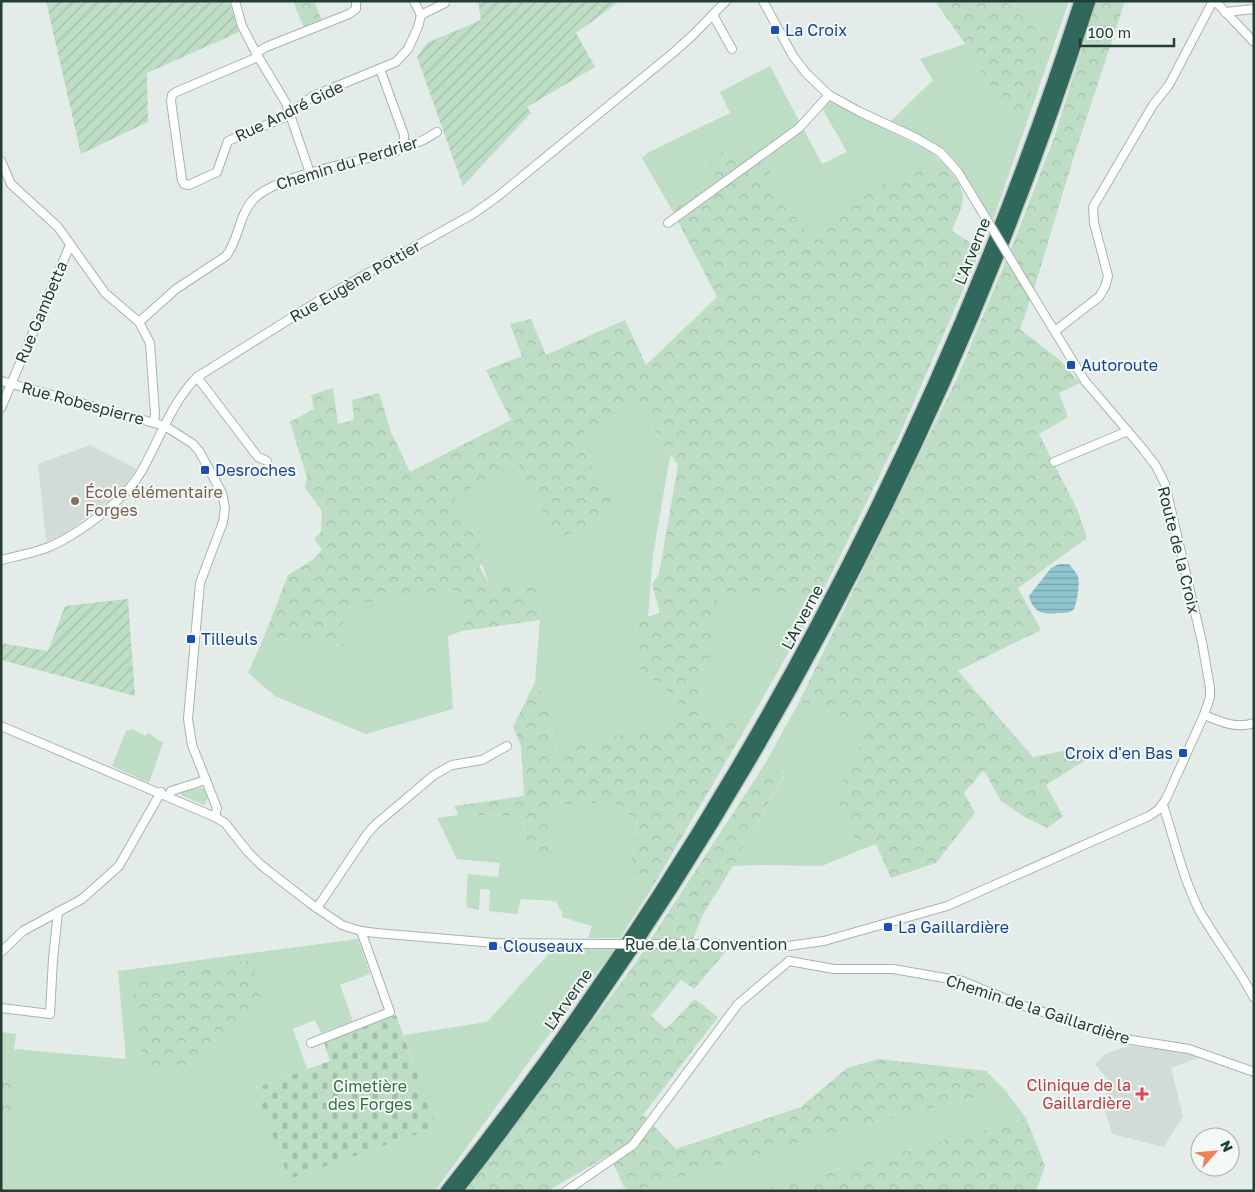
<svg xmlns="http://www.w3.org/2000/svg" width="1255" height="1192" font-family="'Golos Text',sans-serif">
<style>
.built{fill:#d2dcd7}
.grass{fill:#bdddc5}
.forest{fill:url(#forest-crowns)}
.cemetery{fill:url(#cemetery-stones)}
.garden{fill:url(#garden-furrows)}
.water{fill:url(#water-rules)}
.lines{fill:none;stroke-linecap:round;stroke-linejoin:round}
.minor-casing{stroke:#a6b4af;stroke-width:10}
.highway-casing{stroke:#c2c9c7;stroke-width:14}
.minor{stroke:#fff;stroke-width:8}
.highway{stroke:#31685c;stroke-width:11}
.minor-bridge-casing{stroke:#a6b4af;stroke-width:10;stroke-linecap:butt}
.minor-bridge{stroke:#fff;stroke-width:8}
.transit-dot{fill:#1a4fb4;stroke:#f4f9f6;stroke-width:2}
.education-dot{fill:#8d6e63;stroke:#f4f9f6;stroke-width:2}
.health-dot{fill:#e0444e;stroke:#f4f9f6;stroke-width:2}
.labels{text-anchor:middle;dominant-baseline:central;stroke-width:4;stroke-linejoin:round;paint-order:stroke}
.transit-label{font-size:16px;fill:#164399;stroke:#f4f9f6;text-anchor:start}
.street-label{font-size:16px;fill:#243d36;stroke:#f4f9f6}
.education-label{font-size:16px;fill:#785e54;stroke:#f4f9f6;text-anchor:start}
.health-label{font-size:16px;fill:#be3a42;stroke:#f4f9f6;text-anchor:end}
.park-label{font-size:16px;fill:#307248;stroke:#f4f9f6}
</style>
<defs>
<pattern id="forest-crowns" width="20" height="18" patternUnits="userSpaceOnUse" patternTransform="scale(1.25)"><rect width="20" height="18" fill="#bdddc5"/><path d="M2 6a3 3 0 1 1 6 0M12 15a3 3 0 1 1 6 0" fill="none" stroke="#a2bfaa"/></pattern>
<pattern id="cemetery-stones" width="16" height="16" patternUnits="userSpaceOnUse" patternTransform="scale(1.25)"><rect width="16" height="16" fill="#bdddc5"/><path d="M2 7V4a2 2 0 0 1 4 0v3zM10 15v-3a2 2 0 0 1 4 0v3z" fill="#a2bfaa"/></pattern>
<pattern id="garden-furrows" width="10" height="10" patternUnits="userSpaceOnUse" patternTransform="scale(1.25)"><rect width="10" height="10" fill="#bdddc5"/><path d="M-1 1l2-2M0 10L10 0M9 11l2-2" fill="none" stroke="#a2bfaa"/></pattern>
<pattern id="water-rules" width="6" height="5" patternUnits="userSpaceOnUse" patternTransform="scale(1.25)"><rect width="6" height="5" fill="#8ec6cf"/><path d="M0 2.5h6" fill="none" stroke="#74a2a9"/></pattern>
</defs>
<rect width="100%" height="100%" fill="#e3ece8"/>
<!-- built -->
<g class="built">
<path d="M90 445 137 469 121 491 74 527 60 536 46 542 38 464Z"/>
<path d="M1129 1046 1184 1052 1203 1056 1171 1068 1183 1116 1164 1147 1112 1134 1103 1104 1111 1083 1095 1064 1107 1053Z"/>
</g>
<!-- grass -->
<g class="grass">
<path d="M1004 1H1069L993 220 952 157 889 123 933 80 920 59 965 44 1001 105 1047 38Z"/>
<path d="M770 66 822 164 847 152 823 110 829 101 931 152 946 166 892 177 810 238 767 178 784 145 744 172 707 159 719 180 672 210 642 158 649 152 730 113 720 92Z"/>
<path d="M636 404 671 455 669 462 653 555 648 617 636 620 640 669 677 700V724L552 750 553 710 535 682 540 620 537 581 489 584 482 564 490 558 454 499 516 458 556 541 615 510 576 437Z"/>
<path d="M457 590 462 631 448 636 453 709 366 734 275 696 248 673 264 637 344 646 341 607Z"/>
<path d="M718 597H820L748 724 697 723 705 658 712 656Z"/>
<path d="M799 702 870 726 835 794 860 850 822 866 762 865 733 866 784 776 765 764Z"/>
<path d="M132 729 145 736 148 733 163 743 149 783 112 766 126 731Z"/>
<path d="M199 788 204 789 208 798 204 805 181 795 182 792Z"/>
<path d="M613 802 637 820 629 876 655 883 620 938H588L592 926 562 917V913L556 901 521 899 517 914 489 911 490 890 480 889 479 910 466 907 468 874 498 877 500 863 457 859 437 818 459 815 524 816 526 854 554 859 543 806Z"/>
<path d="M358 939 370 974 340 985 353 1021 321 1033 315 1020 293 1029 307 1069 255 1088 436 1127 404 1035 487 1022 555 947 615 949 536 1052 435 1191H1V1032L16 1034 14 1049 126 1059 118 971Z"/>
<path d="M1005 1090 1026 1118 758 1191H636L833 1133Z"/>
</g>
<!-- forest -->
<g class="forest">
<path d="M293 1H314L322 21 304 28Z"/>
<path d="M935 1H1004L1048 39 1025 111 1001 105 965 44Z"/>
<path d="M1097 1H1125L1074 156 1034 289 1020 329 1061 361 1080 383 1059 393 1068 417 1039 434 1077 509 1087 538 1018 588 1041 630 958 671 1033 757 1072 749 1095 754 1046 785 1063 816 1048 828 1023 816 1001 801 984 770 964 793 975 813 936 863 891 878 876 844 860 850 835 794 870 726 799 702 958 376 1017 234 1054 138Z"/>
<path d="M785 144 767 178 810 237 892 177 946 166C970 196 965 198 952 231L981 249 899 436 820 597H718L712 657 705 658 697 722 748 724 655 883 629 876 637 820 613 802 544 806 554 859 526 855 524 816 459 815 454 806 524 796 521 746 513 727 535 682 553 710 552 750 677 723V700L640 669 636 620 660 613 652 584 659 574 678 465 636 404 576 437 616 510 556 541 516 459 454 499 490 558 479 566 489 584 537 581 540 620 462 631 457 590 342 607 344 646 264 637 288 575 314 559 322 550 314 539 321 532 322 511 305 488 307 478 290 422 314 409 311 395 333 388 338 424 354 420 352 400 379 393 391 432 410 472 511 420 486 370 522 356 510 324 531 319 546 355 625 320 646 365 717 297 672 210 718 180 707 159 726 150 744 172Z"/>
<path d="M765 764 784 775 733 866 703 914 693 939H726L727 950 694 989 681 980 651 1016 666 1029 695 999 718 1017 643 1115 676 1149 801 1107 847 1068 878 1059 986 1071 1005 1090 833 1133 636 1191H626L609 1155 548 1191H466L634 965Z"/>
<path d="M251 960 262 1005 207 1050 183 1068 162 1070 143 1060 131 979Z"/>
<path d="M1 1082 16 1085 9 1120 1 1122Z"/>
<path d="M1026 1118 1045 1166 1036 1191H758Z"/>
</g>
<!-- cemetery -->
<path class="cemetery" d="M396 1015 437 1127 289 1179 255 1088 330 1061 324 1042Z"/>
<!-- garden -->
<g class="garden">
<path d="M46 1H229L239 32 147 73 148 122 81 154Z"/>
<path d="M478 1H620L576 33 595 67 527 107 531 113 463 186 417 57 427 43 481 20Z"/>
<path d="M128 599 135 696 1 660V643L48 651 65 606Z"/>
</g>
<!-- water -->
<path class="water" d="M1059 564H1069C1072 568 1077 573 1078 577 1080 583 1077 603 1074 609 1071 613 1064 613 1059 613 1044 615 1033 613 1029 596L1051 568Z"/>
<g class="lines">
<!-- minor casing -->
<g class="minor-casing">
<g id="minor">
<path d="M235 1 242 26 256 53 286 103 310 173"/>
<path d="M414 1 421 15"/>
<path d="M763 1 793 56 806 73 829 95 858 111 916 138 940 152 958 172 984 215"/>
<path d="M1215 1 1254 42"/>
<path d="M1225 12 1254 9"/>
<path d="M421 15 445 3V1"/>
<path d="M713 15 732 49"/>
<path d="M256 53 266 47 349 14 356 9V1"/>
<path d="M258 57 176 92 172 95 171 101 182 180 184 184 189 185 217 172 228 141 283 118 313 96 396 62 408 49 418 27 421 15"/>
<path d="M380 69 404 135V144"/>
<path d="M1 161 11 184 58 227 105 293 139 322 150 343 155 414 154 422"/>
<path d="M668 223 799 128 829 95"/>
<path d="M139 322 176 289 226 256C239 240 238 217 252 201 272 176 363 160 397 151L404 144C416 146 427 138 437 132"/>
<path d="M1055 331 1099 297 1105 287 1108 276 1094 223 1093 207 1153 105 1169 85 1213 1"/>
<path d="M197 377 258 457 267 461"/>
<path d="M1 381 165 426 193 444 199 451 222 493 225 508 223 522 200 583 188 719 192 745 217 808 215 817"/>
<path d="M1 408 70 245"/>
<path d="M1054 462 1128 431"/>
<path d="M1 560C17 556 34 553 49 547 79 534 125 500 141 472 159 441 171 403 197 377L320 300 473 214 497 197 673 53 694 34 726 1"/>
<path d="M1204 715C1221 722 1236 729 1254 723"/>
<path d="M1 726 215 817 225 823 248 852 261 865 311 904 342 925 361 931 376 933 495 943 602 944"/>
<path d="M169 796 171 791 206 780"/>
<path d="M1163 805C1174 839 1183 878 1199 910 1216 940 1238 967 1254 998"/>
<path d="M317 908 367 834 376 824 434 775 452 765 482 760 507 746"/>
<path d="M672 944 788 946 824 941 947 906 1149 816 1158 810 1166 799 1204 715 1210 697V688L1202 642 1165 484 1156 466 1143 449 1085 381 1022 278"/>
<path d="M1 952 23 931 82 899 119 866 161 792"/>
<path d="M789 961 834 969H893L962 981 1021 1005 1131 1040 1189 1049 1254 1072"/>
<path d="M1 1008 50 1014 53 959 58 912"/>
<path d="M311 1043 390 1012 361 931"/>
<path d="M566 1191 633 1145 738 1004 789 961"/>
</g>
</g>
<!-- highway casing -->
<g class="highway-casing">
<g id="highway">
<path d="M446 1191C727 837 941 431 1080 1"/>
<path d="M457 1191C737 835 952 432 1090 1"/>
</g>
</g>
<!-- minor -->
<use href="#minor" class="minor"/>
<!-- highway -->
<use href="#highway" class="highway"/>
<!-- minor-bridge casing -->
<g class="minor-bridge-casing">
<g id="minor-bridge">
<path d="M984 215 1022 278"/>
<path d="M602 944H672"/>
</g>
</g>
<!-- minor-bridge -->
<use href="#minor-bridge" class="minor-bridge"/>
</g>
<!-- markers -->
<g class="transit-dot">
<rect x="770" y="25" width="10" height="10" rx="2.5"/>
<rect x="1066" y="360" width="10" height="10" rx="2.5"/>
<rect x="200" y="465" width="10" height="10" rx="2.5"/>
<rect x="186" y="634" width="10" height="10" rx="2.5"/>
<rect x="1178" y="748" width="10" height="10" rx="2.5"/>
<rect x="883" y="922" width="10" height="10" rx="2.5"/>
<rect x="488" y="941" width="10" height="10" rx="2.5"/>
</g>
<circle class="education-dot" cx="75" cy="501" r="5"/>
<path class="health-dot" d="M1139.5 1086.5h5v5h5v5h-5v5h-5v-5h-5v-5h5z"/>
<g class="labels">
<!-- transit labels -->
<g class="transit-label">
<text x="785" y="30">La Croix</text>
<text x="1081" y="365">Autoroute</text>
<text x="215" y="470">Desroches</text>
<text x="201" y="639">Tilleuls</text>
<text x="1173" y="753" text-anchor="end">Croix d'en Bas</text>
<text x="898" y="927">La Gaillardière</text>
<text x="503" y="946">Clouseaux</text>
</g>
<!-- street labels -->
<g class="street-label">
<text transform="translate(289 111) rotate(-26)">Rue André Gide</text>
<text transform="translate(347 163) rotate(-17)">Chemin du Perdrier</text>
<text transform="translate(972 251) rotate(-68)">L'Arverne</text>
<text transform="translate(355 281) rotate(-30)">Rue Eugène Pottier</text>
<text transform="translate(41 312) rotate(-67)">Rue Gambetta</text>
<text transform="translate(83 403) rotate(15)">Rue Robespierre</text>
<text transform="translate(1179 550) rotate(76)">Route de la Croix</text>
<text transform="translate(802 617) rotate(-62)">L'Arverne</text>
<text x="706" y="944">Rue de la Convention</text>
<text transform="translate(568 999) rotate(-55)">L'Arverne</text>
<text transform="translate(1038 1009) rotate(18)">Chemin de la Gaillardière</text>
</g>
<!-- education labels -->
<g class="education-label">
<text x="85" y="492">École élémentaire<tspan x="85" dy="18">Forges</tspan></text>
</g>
<!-- health labels -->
<g class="health-label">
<text x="1131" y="1085">Clinique de la<tspan x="1131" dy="18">Gaillardière</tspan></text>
</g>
<!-- park labels -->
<g class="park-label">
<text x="370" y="1086">Cimetière<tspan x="370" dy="18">des Forges</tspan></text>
</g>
</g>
<!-- border -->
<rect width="1255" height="1192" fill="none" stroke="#243d36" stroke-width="5"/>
<!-- north arrow -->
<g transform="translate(1215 1152) rotate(63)"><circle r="24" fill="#f4f9f6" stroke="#a1aea9"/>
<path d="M0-4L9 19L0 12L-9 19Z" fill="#ec8162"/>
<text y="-8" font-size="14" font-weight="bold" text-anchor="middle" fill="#243d36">N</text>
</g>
<!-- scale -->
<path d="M1080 38v8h94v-8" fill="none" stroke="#243d36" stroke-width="2.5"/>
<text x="1088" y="38" font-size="15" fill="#243d36" stroke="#f4f9f6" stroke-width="4" paint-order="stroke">100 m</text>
</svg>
